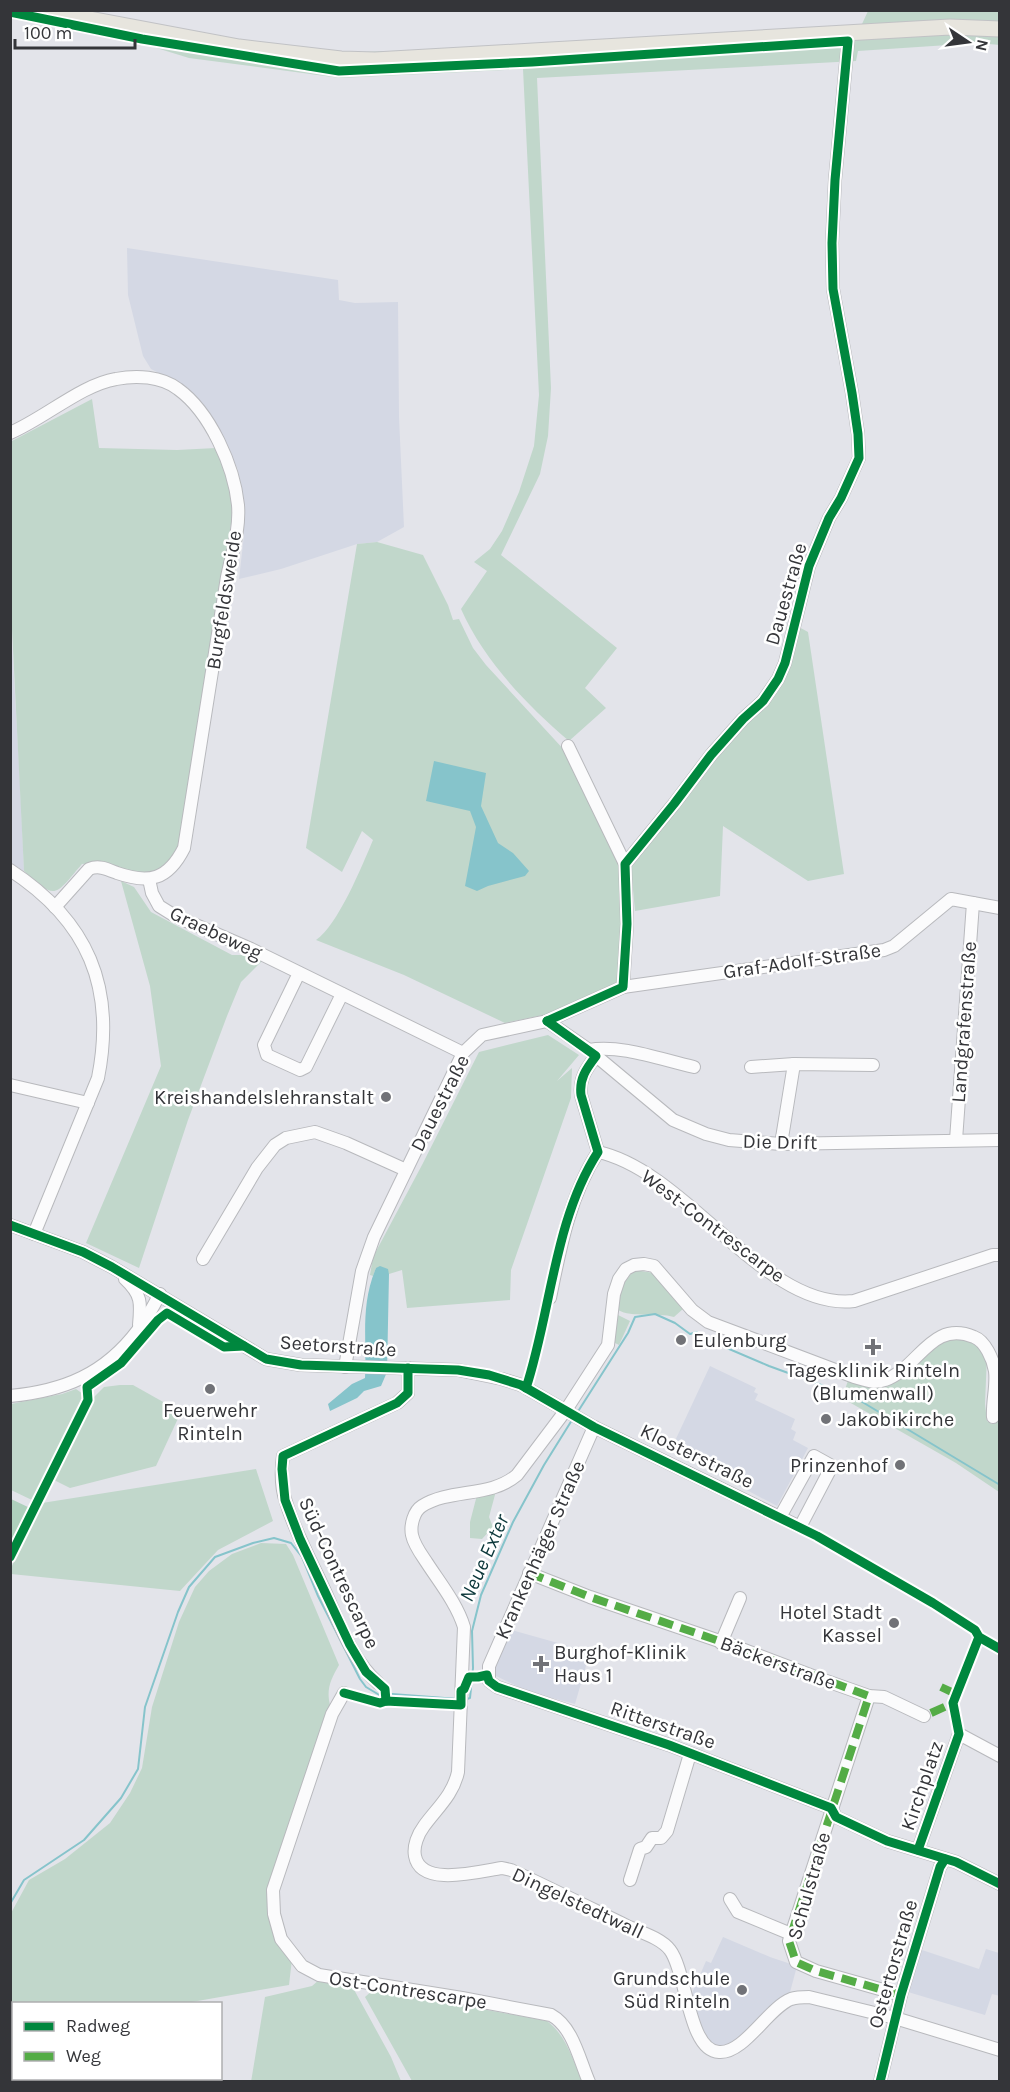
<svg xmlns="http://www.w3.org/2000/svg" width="1010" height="2092" font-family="Karla,sans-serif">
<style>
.built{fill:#d4d8e4}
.green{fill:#c1d7cb}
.forest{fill:#aed0bc}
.water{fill:#86c4cb}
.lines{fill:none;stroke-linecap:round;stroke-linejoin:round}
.stream{stroke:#86c4cb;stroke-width:2}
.minor-casing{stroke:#b8b9bd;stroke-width:14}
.major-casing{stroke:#c1c2c5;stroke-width:17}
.minor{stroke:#fbfbfc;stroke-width:12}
.major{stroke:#e7e5de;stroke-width:15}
.quiet{stroke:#54ac46;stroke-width:8;stroke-dasharray:15 8;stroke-linecap:butt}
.cycleway-casing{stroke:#fff;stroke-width:13}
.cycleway{stroke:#00873e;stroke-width:9}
.poi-dot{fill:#717277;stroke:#fff;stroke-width:2}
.labels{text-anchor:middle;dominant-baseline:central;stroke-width:5;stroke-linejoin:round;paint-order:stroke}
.street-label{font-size:20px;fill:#343539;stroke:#fff}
.poi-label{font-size:20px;fill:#343539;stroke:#fff;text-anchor:end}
.water-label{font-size:21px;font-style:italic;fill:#0b373a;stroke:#fff}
</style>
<rect width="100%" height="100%" fill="#e3e4ea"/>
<!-- built -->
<g class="built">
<path d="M127 248 338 280 339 300 355 303 398 302 399 417 404 527 377 542 357 544 281 569 239 579 244 535V510L238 470 220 431 206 409 188 388 151 369 143 356 128 295Z"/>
<path d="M10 609 20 783 24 871 11 863Z"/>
<path d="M710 1366 756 1388 754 1392 758 1394 755 1400 795 1419 791 1429 796 1432 793 1440 808 1448 777 1506 707 1469 711 1460 674 1443Z"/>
<path d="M508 1629 590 1652 575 1704 529 1692 496 1676 494 1669Z"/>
<path d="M723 1937 770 1957 797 1966 789 1996 727 2049 708 2044 690 1998 706 1961 711 1963Z"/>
<path d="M986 1949 999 1953 1000 1996 992 1994 985 2015 908 1992 922 1950 979 1969Z"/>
</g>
<!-- green -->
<g class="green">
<path d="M11 10 66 11 143 29 329 53 485 48 852 26 862 24 868 11 999 10 1000 45 978 43 858 51 856 61 537 78 551 388 548 436 540 474 501 555 617 648 585 688 606 708 569 741C527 705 484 661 461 609L487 571 474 562 490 549 502 531 519 492 534 446 539 395 523 69 340 78 189 58 137 42 80 31 11 12Z"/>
<path d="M92 399 99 448 177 450 216 448 227 475 233 511 180 845 171 858 157 871 144 874 99 863 82 864C55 895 57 902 24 871L11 609 10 442Z"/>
<path d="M377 542 423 555 448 605 453 620 459 619 473 648 486 665 566 752 620 863 623 936 621 976 616 984 548 1014 505 1023 404 975 316 940C338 925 362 866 373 840L362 831 342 872 306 848 357 544Z"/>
<path d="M797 626 808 632 844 874 808 881 723 826 720 896 635 911 631 869 635 860 731 738 765 705Z"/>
<path d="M121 881 134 887 151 912 232 955H246L262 961 241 982 227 1016 188 1120 139 1268 86 1243 161 1066 150 986Z"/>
<path d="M548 1035 579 1055 557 1081 572 1068 571 1098 511 1270 510 1300 407 1308 402 1270 389 1274 387 1269 376 1268 373 1276 370 1275 373 1257 422 1165 479 1052Z"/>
<path d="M634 1270 654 1273 684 1308 674 1317C657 1312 632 1318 618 1310L621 1287Z"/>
<path d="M616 1314 630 1321 619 1345 611 1341Z"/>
<path d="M968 1334 987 1355 985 1404 987 1421 992 1424 997 1420 999 1421V1492L956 1463 842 1398 850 1375 875 1382 942 1337Z"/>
<path d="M120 1385H133L181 1412 156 1466 70 1488 54 1480 93 1398 104 1387Z"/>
<path d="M76 1389 83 1394 84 1404 34 1501 11 1490V1404L62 1394Z"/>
<path d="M256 1469 273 1521 218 1550 180 1591 11 1574V1568L42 1503Z"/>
<path d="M496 1491 489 1517 493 1527 482 1539 470 1538V1522L477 1495Z"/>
<path d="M261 1543 286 1544 293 1555 339 1665C331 1679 326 1689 330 1705L271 1884 292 1959 289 1985 186 2003 14 2004 13 2021H11L10 1915 29 1880 65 1859 110 1823 130 1793 142 1768 152 1707 179 1622 195 1587 209 1571 232 1554Z"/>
<path d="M319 1980 352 1986 391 2057 401 2081 251 2082 265 1997 312 1986Z"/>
<path d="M374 1989 547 2021C566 2035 573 2060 582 2081H412L365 1997Z"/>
</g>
<!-- forest -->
<path class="forest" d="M11 1499 30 1508 11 1548Z"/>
<!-- water -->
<g class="water">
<path d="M434 761 486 773 481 806 498 843 513 853 529 871 525 876 488 886 477 891 465 886 476 827 470 811 426 801Z"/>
<path d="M380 1266 388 1269 389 1274 387 1372 381 1386 364 1391 357 1398 330 1411 328 1404 352 1384 365 1378C367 1339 360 1306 376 1268Z"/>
</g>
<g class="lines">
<!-- stream -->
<g class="stream">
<path d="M577 1413 628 1333 635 1317 655 1314 675 1323 690 1334 697 1332 701 1337 769 1366 854 1397 1000 1485"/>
<path d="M467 1699 470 1698 473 1668 472 1631 481 1595 513 1522 544 1465 572 1420"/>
<path d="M10 1904 24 1880 84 1840 121 1798 138 1769 145 1707 178 1612 189 1587 215 1557 253 1543 274 1538 291 1543 302 1557 318 1596 360 1679 366 1687 381 1696 392 1694 458 1699"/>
</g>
<!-- minor casing -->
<g class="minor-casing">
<g id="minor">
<path d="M10 433C45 418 81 385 116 379 136 375 161 376 178 389 210 412 234 466 238 505 240 530 232 553 227 577L184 848C168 880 149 884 117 873 107 869 99 865 89 869L55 907"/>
<path d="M568 746 625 864"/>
<path d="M10 870C88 921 116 987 98 1078L34 1234"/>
<path d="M149 879 152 893 159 906 175 916 251 949 463 1053"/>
<path d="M299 973 264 1045 267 1055 300 1070 306 1067 342 994"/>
<path d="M623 987 884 950 894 946 951 899 1000 908"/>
<path d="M547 1021 589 1050 673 1120 706 1134 729 1140 781 1144 1000 1140"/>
<path d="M589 1050C620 1044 662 1060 694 1067"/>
<path d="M596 1056C586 1069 579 1079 581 1095L598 1152"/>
<path d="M751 1067 794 1064"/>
<path d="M10 1085 88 1103"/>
<path d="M956 1140 973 903"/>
<path d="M781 1144 794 1064 873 1065"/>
<path d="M598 1152C687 1171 765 1311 854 1301L993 1255H1000"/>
<path d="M10 1225 83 1252 112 1267 266 1359 301 1365 458 1370 502 1379 521 1385 594 1427 800 1527 832 1466 814 1456 780 1517"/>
<path d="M203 1259 257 1168 275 1145 286 1138 315 1132 346 1143 406 1170"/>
<path d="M125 1279C142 1295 141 1303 139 1325"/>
<path d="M550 1298C560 1248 570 1195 598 1152"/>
<path d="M345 1367 362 1271 374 1237 463 1053 482 1035 547 1021 623 987 627 924 625 864 674 804 711 755 743 719 763 701 778 679 785 663 809 566 829 518 841 498 859 458 858 434 852 393 833 289 832 243 835 180 848 41 847 34"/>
<path d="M10 1396C64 1391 105 1374 138 1330 147 1319 153 1306 160 1294"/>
<path d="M993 1417C992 1401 997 1386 995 1371 993 1359 985 1341 974 1337 931 1319 919 1368 885 1380 875 1384 865 1380 854 1377L708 1322 692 1310 654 1266 644 1264 634 1265 626 1269 619 1279 614 1294 608 1345 566 1410 517 1475C490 1498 451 1488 422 1506 414 1511 410 1525 412 1535 414 1545 421 1554 427 1563 440 1583 457 1604 464 1627L458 1772C453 1795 437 1808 424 1826 418 1834 413 1846 415 1856 421 1888 480 1871 502 1868L511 1870C550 1888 588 1907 627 1926 640 1932 661 1938 670 1950 687 1972 688 2051 719 2052 744 2054 768 2008 791 1999 797 1997 803 1997 809 1997L895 2018 1000 2050"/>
<path d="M594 1427 489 1666V1681L497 1687 669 1745 831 1808"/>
<path d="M529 1573 590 1597 734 1646 821 1679 869 1696 884 1697 924 1716"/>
<path d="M721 1643 740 1598"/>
<path d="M378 1683C351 1659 338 1619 323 1587 310 1559 295 1532 286 1502 281 1488 281 1471 283 1456L397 1403 408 1393V1368"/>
<path d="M344 1693 332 1714 273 1890 274 1914 281 1939 302 1966 319 1975 462 1998 551 2015C573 2027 579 2059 589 2082"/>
<path d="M869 1696 789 1941 796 1962 816 1971 901 1995"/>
<path d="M831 1808 836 1817 887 1841 956 1862 1000 1884"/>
<path d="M918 1850 959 1734 1000 1756"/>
<path d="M630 1880 640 1849 646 1847 652 1838H661L667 1831 690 1754"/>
<path d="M730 1899 738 1912 791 1934"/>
<path d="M880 2082 901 1995 940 1867 945 1859"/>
</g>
</g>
<!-- major casing -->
<g class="major-casing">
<path id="major" d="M42 10 239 47 341 59 375 60 533 51 950 27 1000 29"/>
</g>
<!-- minor -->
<use href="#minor" class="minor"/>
<!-- major -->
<use href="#major" class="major"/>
<!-- quiet -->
<g class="quiet">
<path d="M529 1573 590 1597 734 1646 869 1696 789 1941 796 1962 816 1971 901 1995"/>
<path d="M941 1687 956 1694"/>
<path d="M931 1713 953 1703"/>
</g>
<!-- cycleway casing -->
<g class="cycleway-casing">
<g id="cycleway">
<path d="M10 12 142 39 339 71 532 62 848 41 835 180 832 243 833 289 852 393 858 434 859 458 841 498 829 518 809 566 785 663 778 679 763 701 743 719 711 755 674 804 625 864 627 924 623 987 547 1021"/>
<path d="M10 1225 83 1252 112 1267 266 1359 301 1365 458 1370 489 1375 521 1385 594 1427 817 1536 933 1603 975 1630 979 1637 1000 1649"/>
<path d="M526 1388C551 1312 554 1220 598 1152L581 1095C579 1079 586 1069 596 1056L547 1021"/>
<path d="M10 1557 88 1400 87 1387 121 1363 158 1320 167 1313 224 1347 244 1346"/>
<path d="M344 1693 380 1703 386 1701 461 1705V1691L464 1689 469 1677H478L487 1675 489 1681 497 1687 669 1745 831 1808 836 1817 887 1841 956 1862 1000 1884"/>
<path d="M386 1701 385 1689 366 1672 350 1645 300 1539 285 1500 282 1469 283 1456 397 1403 408 1393V1368"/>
<path d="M918 1850 959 1734 953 1703 979 1637"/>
<path d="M880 2082 901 1995 940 1867 945 1859"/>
</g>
</g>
<!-- cycleway -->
<use href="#cycleway" class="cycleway"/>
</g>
<!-- markers -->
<g class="poi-dot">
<circle cx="386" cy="1097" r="6"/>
<circle cx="681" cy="1340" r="6"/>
<path d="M870 1338h6v6h6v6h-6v6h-6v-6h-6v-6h6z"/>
<circle cx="210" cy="1389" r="6"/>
<circle cx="826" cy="1419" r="6"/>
<circle cx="900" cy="1465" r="6"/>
<circle cx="894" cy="1623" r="6"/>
<path d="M538 1655h6v6h6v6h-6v6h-6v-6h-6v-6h6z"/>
<circle cx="742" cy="1990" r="6"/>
</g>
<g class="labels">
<!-- street labels -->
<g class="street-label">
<text transform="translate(786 594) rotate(-74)">Dauestraße</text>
<text transform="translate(224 600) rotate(-81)">Burgfeldsweide</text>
<text transform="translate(216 933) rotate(25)">Graebeweg</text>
<text transform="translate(802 961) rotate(-8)">Graf-Adolf-Straße</text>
<text transform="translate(964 1022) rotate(-86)">Landgrafenstraße</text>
<text transform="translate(440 1103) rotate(-63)">Dauestraße</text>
<text transform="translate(780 1142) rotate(1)">Die Drift</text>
<text transform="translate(713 1226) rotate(37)">West-Contrescarpe</text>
<text transform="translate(338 1346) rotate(4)">Seetorstraße</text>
<text transform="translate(697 1456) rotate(26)">Klosterstraße</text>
<text transform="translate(540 1550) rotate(-66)">Krankenhäger Straße</text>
<text transform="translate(339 1573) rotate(65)">Süd-Contrescarpe</text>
<text transform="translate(778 1663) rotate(20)">Bäckerstraße</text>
<text transform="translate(663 1725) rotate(19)">Ritterstraße</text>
<text transform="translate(922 1786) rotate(-71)">Kirchplatz</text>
<text transform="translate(809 1886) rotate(-74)">Schulstraße</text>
<text transform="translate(578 1903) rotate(25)">Dingelstedtwall</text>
<text transform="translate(893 1964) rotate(-74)">Ostertorstraße</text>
<text transform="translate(408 1990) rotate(9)">Ost-Contrescarpe</text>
</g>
<!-- poi labels -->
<g class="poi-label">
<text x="374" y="1097">Kreishandelslehranstalt</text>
<text x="693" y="1340" text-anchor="start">Eulenburg</text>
<text x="873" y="1370" text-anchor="middle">Tagesklinik Rinteln<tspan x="873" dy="23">(Blumenwall)</tspan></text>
<text x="210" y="1410" text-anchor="middle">Feuerwehr<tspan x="210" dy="23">Rinteln</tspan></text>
<text x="838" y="1419" text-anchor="start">Jakobikirche</text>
<text x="888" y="1465">Prinzenhof</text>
<text x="882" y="1612">Hotel Stadt<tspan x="882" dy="23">Kassel</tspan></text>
<text x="554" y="1652" text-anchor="start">Burghof-Klinik<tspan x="554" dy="23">Haus 1</tspan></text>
<text x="730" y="1978">Grundschule<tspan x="730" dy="23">Süd Rinteln</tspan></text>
</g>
<!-- water labels -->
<g class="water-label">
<text transform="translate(484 1558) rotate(-66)">Neue Exter</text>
</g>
</g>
<!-- border -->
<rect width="1010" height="2092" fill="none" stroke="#343539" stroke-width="24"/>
<!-- legend -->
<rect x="12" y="2002" width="210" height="78" fill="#ffffff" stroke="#aeaeb0" stroke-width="1.5"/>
<rect x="24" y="2022" width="30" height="9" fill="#00873e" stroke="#aeaeb0" stroke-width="1.5"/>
<text x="66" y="2032" font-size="18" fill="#343539">Radweg</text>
<rect x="24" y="2052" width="30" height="9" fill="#54ac46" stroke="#aeaeb0" stroke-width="1.5"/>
<text x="66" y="2062" font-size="18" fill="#343539">Weg</text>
<!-- north arrow -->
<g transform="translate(968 42) rotate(103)" stroke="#ffffff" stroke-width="4.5" paint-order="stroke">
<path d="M0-4.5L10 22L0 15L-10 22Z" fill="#343539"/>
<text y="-9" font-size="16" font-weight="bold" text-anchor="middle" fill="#343539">N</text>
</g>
<!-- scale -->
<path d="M15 39v9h120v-9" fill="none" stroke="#343539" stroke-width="3"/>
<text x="24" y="39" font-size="18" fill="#343539" stroke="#ffffff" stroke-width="4.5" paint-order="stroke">100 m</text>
</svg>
